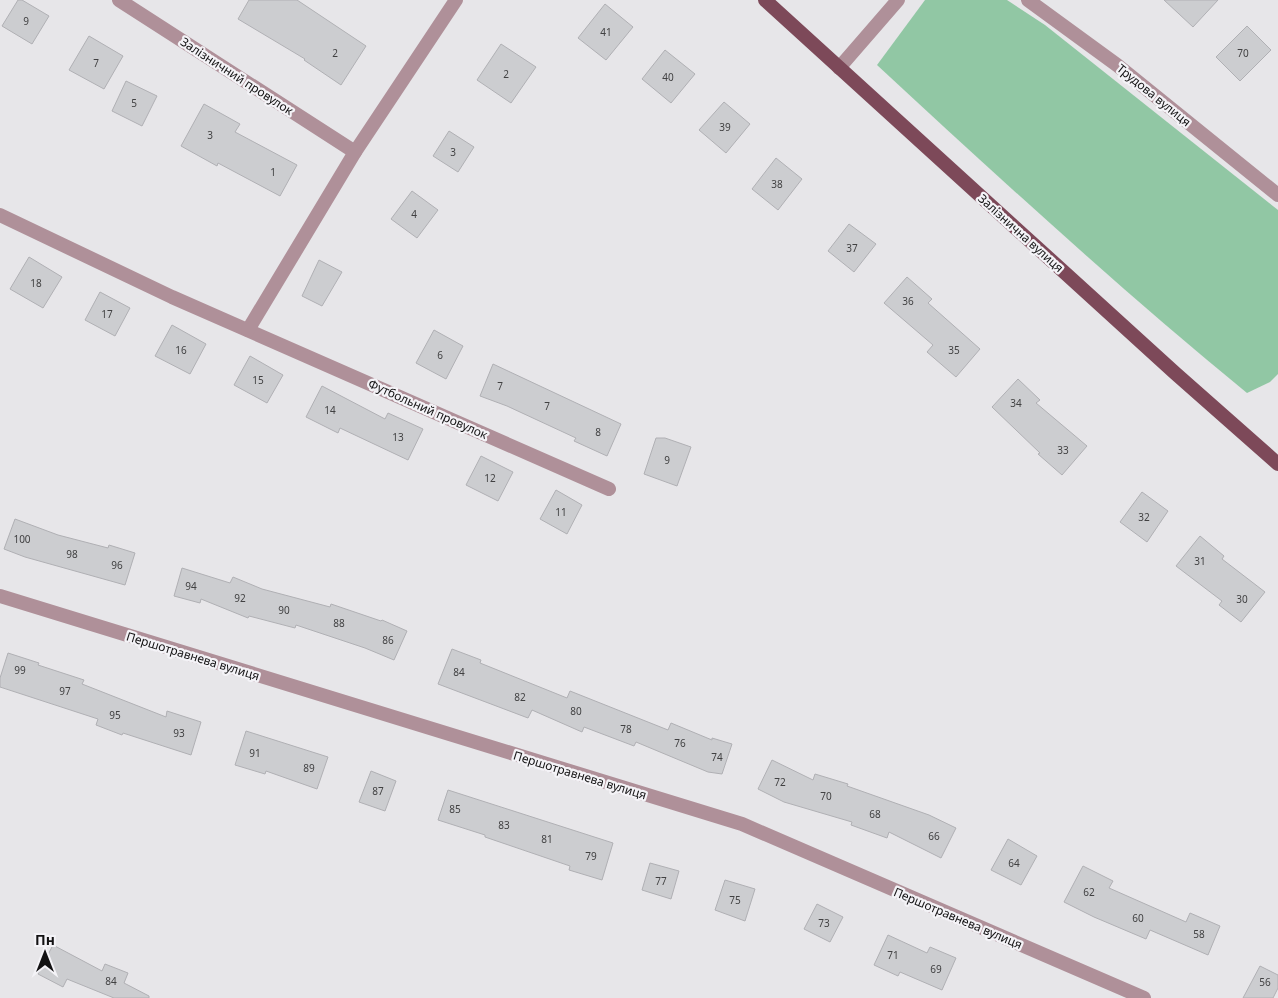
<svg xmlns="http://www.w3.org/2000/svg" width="1278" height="998" font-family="'Noto Sans',sans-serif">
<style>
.grass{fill:#91c7a4}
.building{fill:#cccdd0;stroke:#b0b0b4}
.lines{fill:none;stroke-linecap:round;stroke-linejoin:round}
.minor{stroke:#af9099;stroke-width:14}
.primary{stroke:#7d4959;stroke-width:14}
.labels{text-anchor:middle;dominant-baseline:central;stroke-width:4.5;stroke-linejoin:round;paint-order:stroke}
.number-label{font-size:10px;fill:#414142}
.street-label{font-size:12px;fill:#131213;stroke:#f4f3f7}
</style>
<rect width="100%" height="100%" fill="#e7e6e9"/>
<!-- grass -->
<path class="grass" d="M925 0H1007L1045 25 1278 210V374L1270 382 1247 393C1120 289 998 177 877 65Z"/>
<!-- building -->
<g class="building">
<path d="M18 0H22L49 16 32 44 2 26Z"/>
<path d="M249 0H297L366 46 341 85 304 60 305 59 238 19Z"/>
<path d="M1164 0H1218L1193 27Z"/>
<path d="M605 4 633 27 606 60 578 38Z"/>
<path d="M1247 26 1271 50 1240 81 1216 57Z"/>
<path d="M89 36 123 56 104 89 69 70Z"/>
<path d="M501 44 536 67 511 103 477 80Z"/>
<path d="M665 50 695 74 671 103 642 79Z"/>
<path d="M126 81 157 96 142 126 112 111Z"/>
<path d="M724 102 750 124 726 153 699 130Z"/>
<path d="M204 104 240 124 235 132 297 165 280 196 218 163 217 166 181 146Z"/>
<path d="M449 131 474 147 458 172 433 156Z"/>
<path d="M776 158 802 179 778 210 752 189Z"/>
<path d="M412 191 438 210 417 238 391 219Z"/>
<path d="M849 224 876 244 854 272 828 251Z"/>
<path d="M29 257 62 277 43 308 10 289Z"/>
<path d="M319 260 342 272 322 306 302 296Z"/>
<path d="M907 277 932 299 928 303 980 349 956 377 927 352 933 345 884 303Z"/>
<path d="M100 292 130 308 115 336 85 320Z"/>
<path d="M172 325 206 344 190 374 155 356Z"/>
<path d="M434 330 463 346 446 379 416 363Z"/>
<path d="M250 356 283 375 267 403 234 385Z"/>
<path d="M493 364 621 424 607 456 574 441 576 438 507 406 480 396Z"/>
<path d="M1018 379 1040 400 1036 403 1087 446 1062 475 1038 454 1040 453 992 407Z"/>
<path d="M322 386 385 419 388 413 423 429 408 460 340 428 338 433 306 417Z"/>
<path d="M656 438H665L691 447 677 486 644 474Z"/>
<path d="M481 456 513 472 498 501 466 485Z"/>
<path d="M556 490 582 505 567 534 540 519Z"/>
<path d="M1142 492 1168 511 1147 542 1120 522Z"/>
<path d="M15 519 58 535 108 548 109 545 135 553 125 585 25 557 4 549Z"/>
<path d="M1200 536 1224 556 1222 559 1265 592 1241 622 1219 605 1222 601 1176 566Z"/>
<path d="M182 568 230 583 233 577 262 589 330 607 331 604 381 621 382 620 407 631 394 660 365 648 296 625 295 628 249 616 248 618 201 599 200 603 174 596Z"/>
<path d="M452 649 481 660 480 663 567 698 570 691 668 730 671 723 712 740V738L732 744 722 774 708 772 636 742 634 746 584 727 582 732 532 710 528 718 438 684Z"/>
<path d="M8 653 39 663 38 665 84 680 82 684 166 717 167 711 201 722 191 755 123 733 122 735 96 725 98 719 0 687V678Z"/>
<path d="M246 731 328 757 317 789 266 771 265 774 235 765Z"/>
<path d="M772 760 813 780 815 774 848 784 847 786 929 815 956 828 941 858 889 832 887 838 851 825 852 822 784 802 758 789Z"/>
<path d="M371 771 396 781 385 811 359 802Z"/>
<path d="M448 790 613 843 602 880 569 870 570 866 485 837V835L438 820Z"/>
<path d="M1008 839 1037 856 1021 885 991 870Z"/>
<path d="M650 863 679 871 671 899 642 890Z"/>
<path d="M1083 866 1113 881 1109 888 1186 922 1190 913 1220 926 1208 955 1150 930 1146 939 1094 917 1064 902Z"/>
<path d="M725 880 755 889 745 921 715 910Z"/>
<path d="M817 904 843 917 830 942 804 929Z"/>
<path d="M888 935 927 953 930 947 956 958 942 990 900 972 898 976 874 965Z"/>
<path d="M53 945 102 971 105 964 128 973 124 983 149 996V998H114L67 979 63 987 38 974Z"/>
<path d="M1260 966 1278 975V988L1273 998H1243Z"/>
</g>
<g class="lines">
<!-- minor -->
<g class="minor">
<path d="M119 0 355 152"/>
<path d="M1028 0 1117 65 1278 195"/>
<path d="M839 68 898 0"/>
<path d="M0 215 172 297 609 489"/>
<path d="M248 330 355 152 456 0"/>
<path d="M0 596 742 824 1144 998"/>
</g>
<!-- primary -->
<path class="primary" d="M765 0 1175 373 1278 464"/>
</g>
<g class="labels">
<!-- number labels -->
<g class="number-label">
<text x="26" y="21">9</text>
<text x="606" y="32">41</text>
<text x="335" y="53">2</text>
<text x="1243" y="53">70</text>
<text x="96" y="63">7</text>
<text x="506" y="74">2</text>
<text x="668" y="77">40</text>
<text x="134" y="103">5</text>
<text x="725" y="127">39</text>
<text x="210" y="135">3</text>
<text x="453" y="152">3</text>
<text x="273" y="172">1</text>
<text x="777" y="184">38</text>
<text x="414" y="214">4</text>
<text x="852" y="248">37</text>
<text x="36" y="283">18</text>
<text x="908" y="301">36</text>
<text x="107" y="314">17</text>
<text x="181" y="350">16</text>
<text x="954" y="350">35</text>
<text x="440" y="355">6</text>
<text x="258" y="380">15</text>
<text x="500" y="386">7</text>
<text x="1016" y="403">34</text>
<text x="547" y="406">7</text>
<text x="330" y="410">14</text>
<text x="598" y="432">8</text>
<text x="398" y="437">13</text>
<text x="1063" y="450">33</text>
<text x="667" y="460">9</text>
<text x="490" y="478">12</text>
<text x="561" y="512">11</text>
<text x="1144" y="517">32</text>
<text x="22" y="539">100</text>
<text x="72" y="554">98</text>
<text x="1200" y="561">31</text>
<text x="117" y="565">96</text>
<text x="191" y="586">94</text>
<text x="240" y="598">92</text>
<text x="1242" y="599">30</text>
<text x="284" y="610">90</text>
<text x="339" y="623">88</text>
<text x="388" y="640">86</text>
<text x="20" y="670">99</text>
<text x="459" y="672">84</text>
<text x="65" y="691">97</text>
<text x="520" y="697">82</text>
<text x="576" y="711">80</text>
<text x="115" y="715">95</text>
<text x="626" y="729">78</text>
<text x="179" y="733">93</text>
<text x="680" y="743">76</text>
<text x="255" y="753">91</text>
<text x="717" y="757">74</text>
<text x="309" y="768">89</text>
<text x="780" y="782">72</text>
<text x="378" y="791">87</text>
<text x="826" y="796">70</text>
<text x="455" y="809">85</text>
<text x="875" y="814">68</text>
<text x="504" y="825">83</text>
<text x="934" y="836">66</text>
<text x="547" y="839">81</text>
<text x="591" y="856">79</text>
<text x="1014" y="863">64</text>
<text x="661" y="881">77</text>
<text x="1089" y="892">62</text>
<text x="735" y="900">75</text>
<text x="1138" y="918">60</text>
<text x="824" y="923">73</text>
<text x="1199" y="934">58</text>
<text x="893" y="955">71</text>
<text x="936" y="969">69</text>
<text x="111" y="981">84</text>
<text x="1265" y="982">56</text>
</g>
<!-- street labels -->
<g class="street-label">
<text transform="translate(237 76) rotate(33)">Залізничний провулок</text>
<text transform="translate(1154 95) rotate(39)">Трудова вулиця</text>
<text transform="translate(1021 233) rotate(42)">Залізнична вулиця</text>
<text transform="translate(428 409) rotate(24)">Футбольний провулок</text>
<text transform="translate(193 656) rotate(17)">Першотравнева вулиця</text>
<text transform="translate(580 775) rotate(17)">Першотравнева вулиця</text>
<text transform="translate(958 918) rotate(23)">Першотравнева вулиця</text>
</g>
</g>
<!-- north arrow -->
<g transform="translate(45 953)" stroke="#f4f3f7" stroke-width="4" paint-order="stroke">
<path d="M0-4L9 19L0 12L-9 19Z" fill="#131213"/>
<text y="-8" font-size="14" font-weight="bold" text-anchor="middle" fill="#131213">Пн</text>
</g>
</svg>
